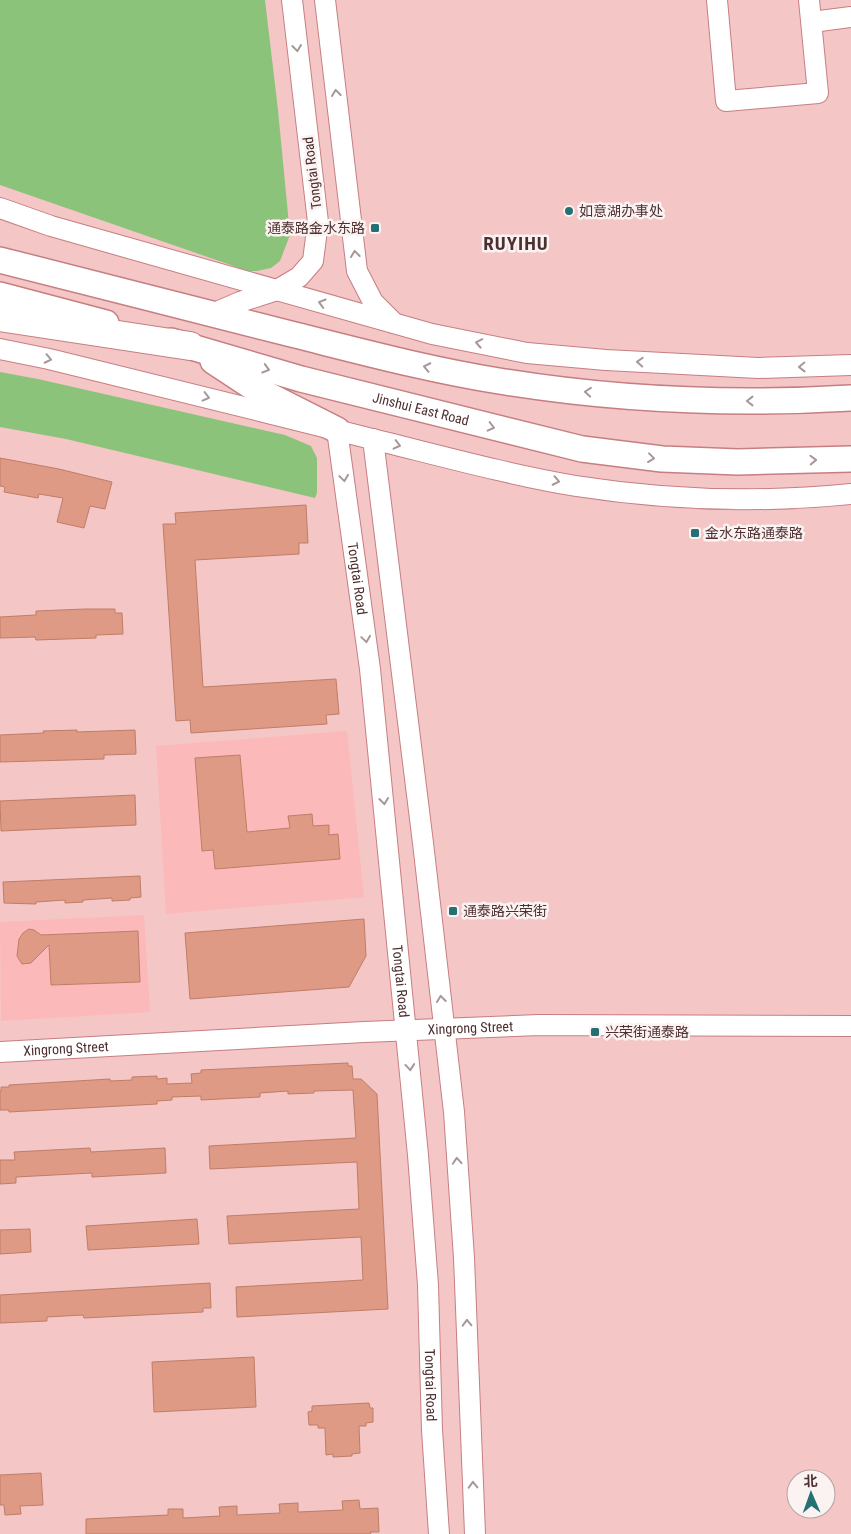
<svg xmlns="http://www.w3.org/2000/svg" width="851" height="1534" font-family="'Roboto Condensed','Noto Sans SC',sans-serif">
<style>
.built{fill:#fcb9b9}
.green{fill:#8cc37b}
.building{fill:#de9a84;stroke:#bf7d68}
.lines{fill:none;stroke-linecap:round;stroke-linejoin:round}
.minor-casing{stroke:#c67f81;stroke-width:22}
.major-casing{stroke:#c67f81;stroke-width:28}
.highway-casing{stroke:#c67f81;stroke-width:30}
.minor{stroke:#fff;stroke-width:20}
.major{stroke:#fff;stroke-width:25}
.highway{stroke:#fff;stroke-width:28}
.oneway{stroke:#a69798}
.poi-dot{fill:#257072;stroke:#fbf2f2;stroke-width:2}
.labels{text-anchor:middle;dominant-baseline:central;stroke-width:5;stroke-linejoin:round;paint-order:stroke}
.street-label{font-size:14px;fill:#4d2f30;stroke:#fbf2f2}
.poi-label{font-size:14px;fill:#4d2f30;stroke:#fbf2f2;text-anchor:start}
.district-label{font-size:19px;font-weight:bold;letter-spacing:1px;fill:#4d2f30;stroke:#fbf2f2}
</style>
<rect width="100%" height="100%" fill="#f5c6c6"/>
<!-- built -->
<g class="built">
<path d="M347 731 364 897 166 914 156 746Z"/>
<path d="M144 915 150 1012 1 1021 0 922Z"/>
</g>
<!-- green -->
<g class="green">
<path d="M0 0H265L278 110 290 235 280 261 271 268 257 271H248L0 185Z"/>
<path d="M0 372 38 379 285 435 311 446 317 458V493L315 498 66 439 0 427Z"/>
</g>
<!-- building -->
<g class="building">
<path d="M0 458 59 469 112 482 105 509 90 506 84 528 57 522 63 498 39 494 38 498 4 492 5 487 0 486Z"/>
<path d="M306 505 308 543H299V554L195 560 203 687 336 679 339 714 326 715 327 724 191 733 190 720 176 721 163 524H176L175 513Z"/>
<path d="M85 609H115V613H122L123 634 96 635V638L36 640 35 637 0 638V617L36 615V611Z"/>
<path d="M77 730V732L135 730 136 754 104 755V759L0 762V735L44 733 43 731Z"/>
<path d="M240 755 247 832 290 828 288 816 312 814 313 826 329 825V835L338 834 340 859 215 869 213 850 202 851 195 758Z"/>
<path d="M135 795 136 825 1 831 0 801Z"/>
<path d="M140 876 141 897 130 898V900L112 901V898L83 900V902L65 903V900L36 902V904L4 903 3 882Z"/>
<path d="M364 919 366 956 349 987 190 999 185 933Z"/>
<path d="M29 929 34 930 41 935 138 931 140 982 51 985 49 945 31 963 22 964 17 956 19 939 23 933Z"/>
<path d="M348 1063V1066H352L353 1079H361L377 1094 388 1309 237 1317 236 1287 363 1280 361 1237 229 1244 227 1216 359 1209 357 1162 210 1169 209 1146 356 1138 353 1090 314 1091V1093L288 1094V1091L260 1093V1097L201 1100V1096L172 1097V1100L157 1101V1104L9 1112V1110H0V1091H1V1087H9V1085L110 1079V1081L132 1080V1077L157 1076V1079L167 1078V1084L192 1083 191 1074 201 1073V1070Z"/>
<path d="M90 1148 91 1152 165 1148 166 1173 92 1177V1173L16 1177V1183L0 1184V1160H15L14 1152Z"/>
<path d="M197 1219 199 1244 88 1250 86 1226Z"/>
<path d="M30 1229 31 1252 0 1254V1230Z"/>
<path d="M210 1283 211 1308H203V1312L84 1318 83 1315 47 1317V1321L0 1323V1295Z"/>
<path d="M254 1357 256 1407 154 1412 152 1362Z"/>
<path d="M369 1403 370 1408H373V1422L366 1423V1426H359L360 1453 352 1454V1456L333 1457V1454L326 1455 325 1428H318V1425H309L308 1412 312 1411V1406Z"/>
<path d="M41 1473 43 1505 20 1506 21 1514 5 1515 4 1505H0V1475Z"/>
<path d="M359 1500 360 1509 378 1508 379 1532H370L371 1534H86V1519L168 1515V1509H183V1518L220 1516 219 1507 237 1506V1515L280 1513 279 1504 298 1503V1512L343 1510 342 1501Z"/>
</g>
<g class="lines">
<!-- minor casing -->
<g class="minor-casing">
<g id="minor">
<path d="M325 0 357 271 373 302 394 323"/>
<path d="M717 0 726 101 818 93 809 0"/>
<path d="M812 22 851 17"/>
<path d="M0 208 51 226 432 334 527 353 606 360 758 368 851 365"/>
<path d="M212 314 240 302 277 290 299 277 313 261 318 222 292 0"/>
<path d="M0 349 49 359C154 384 259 411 364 437 434 454 505 474 576 486 666 500 761 503 851 494"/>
<path id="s1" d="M337 430 370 669 418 1155 428 1285 432 1430 439 1534"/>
<path d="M373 439 423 843 454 1112 464 1258 475 1534"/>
<path id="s2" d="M0 1052 364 1032 539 1025 851 1026"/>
</g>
</g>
<!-- major casing -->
<g class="major-casing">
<g id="major">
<path d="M0 260C98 285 197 310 295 335 363 352 430 370 499 381 615 400 734 405 851 398"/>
<path d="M0 295 106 323"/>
<path id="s3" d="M171 341 301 379 582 449 662 459 738 462 851 459"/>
<path d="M213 361 254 388 337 430"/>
</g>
</g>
<!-- highway casing -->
<g class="highway-casing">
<path id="highway" d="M0 317 190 346"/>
</g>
<!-- minor -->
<use href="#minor" class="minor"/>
<!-- major -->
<use href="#major" class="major"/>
<!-- highway -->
<use href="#highway" class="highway"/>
</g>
<!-- one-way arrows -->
<defs><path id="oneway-chevron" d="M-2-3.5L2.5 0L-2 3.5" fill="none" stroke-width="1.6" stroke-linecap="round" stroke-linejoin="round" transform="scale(1.25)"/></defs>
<g class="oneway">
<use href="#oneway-chevron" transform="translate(297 48) rotate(83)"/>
<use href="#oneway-chevron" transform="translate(336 93) rotate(-97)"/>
<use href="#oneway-chevron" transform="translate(355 254) rotate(-97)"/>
<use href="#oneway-chevron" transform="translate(322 303) rotate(-164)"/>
<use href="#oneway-chevron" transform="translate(479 343) rotate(-169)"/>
<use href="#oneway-chevron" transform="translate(48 359) rotate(12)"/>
<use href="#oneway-chevron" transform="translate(640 362) rotate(-177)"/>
<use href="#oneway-chevron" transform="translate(427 367) rotate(-168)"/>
<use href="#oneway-chevron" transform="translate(802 367) rotate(179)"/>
<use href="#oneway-chevron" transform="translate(266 369) rotate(16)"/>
<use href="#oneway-chevron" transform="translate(588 392) rotate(-175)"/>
<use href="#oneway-chevron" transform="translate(206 397) rotate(14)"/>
<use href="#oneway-chevron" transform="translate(750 401) rotate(-180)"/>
<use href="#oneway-chevron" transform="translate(491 427) rotate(14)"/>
<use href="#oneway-chevron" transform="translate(397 445) rotate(14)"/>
<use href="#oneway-chevron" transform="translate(651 458) rotate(7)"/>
<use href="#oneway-chevron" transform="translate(813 460) rotate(-2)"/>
<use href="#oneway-chevron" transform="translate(344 478) rotate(82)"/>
<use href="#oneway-chevron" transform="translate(556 481) rotate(12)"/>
<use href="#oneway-chevron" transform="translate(366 639) rotate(82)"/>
<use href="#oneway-chevron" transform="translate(384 801) rotate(84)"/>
<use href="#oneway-chevron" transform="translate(441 999) rotate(-97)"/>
<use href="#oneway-chevron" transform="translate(410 1067) rotate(85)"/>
<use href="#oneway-chevron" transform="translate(457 1161) rotate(-94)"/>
<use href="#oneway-chevron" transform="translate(467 1323) rotate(-92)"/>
<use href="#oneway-chevron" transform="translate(473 1485) rotate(-92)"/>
</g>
<!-- markers -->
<g class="poi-dot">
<circle cx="569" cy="211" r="5"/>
<rect x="370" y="223" width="10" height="10" rx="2.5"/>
<rect x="690" y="528" width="10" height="10" rx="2.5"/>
<rect x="448" y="906" width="10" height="10" rx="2.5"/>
<rect x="590" y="1027" width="10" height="10" rx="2.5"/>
</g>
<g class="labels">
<!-- street labels -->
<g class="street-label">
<text transform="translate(312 173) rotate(-97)">Tongtai Road</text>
<text stroke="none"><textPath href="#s3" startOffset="259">Jinshui East Road</textPath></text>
<text stroke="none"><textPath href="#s1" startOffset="150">Tongtai Road</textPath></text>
<text stroke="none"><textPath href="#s1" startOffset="555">Tongtai Road</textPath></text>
<text stroke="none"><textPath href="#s2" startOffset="471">Xingrong Street</textPath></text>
<text stroke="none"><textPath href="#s2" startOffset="66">Xingrong Street</textPath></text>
<text stroke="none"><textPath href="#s1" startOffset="960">Tongtai Road</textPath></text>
</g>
<!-- poi labels -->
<g class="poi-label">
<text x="579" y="211">如意湖办事处</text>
<text x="365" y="228" text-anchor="end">通泰路金水东路</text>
<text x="705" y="533">金水东路通泰路</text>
<text x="463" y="911">通泰路兴荣街</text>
<text x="605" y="1032">兴荣街通泰路</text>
</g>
<!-- district labels -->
<g class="district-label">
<text x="516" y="243">RUYIHU</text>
</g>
</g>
<!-- north arrow -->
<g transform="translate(811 1494) rotate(358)"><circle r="24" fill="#fbf2f2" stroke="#b5a4a4"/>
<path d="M0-4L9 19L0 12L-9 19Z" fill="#257072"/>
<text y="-8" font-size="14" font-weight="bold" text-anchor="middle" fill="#4d2f30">北</text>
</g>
</svg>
